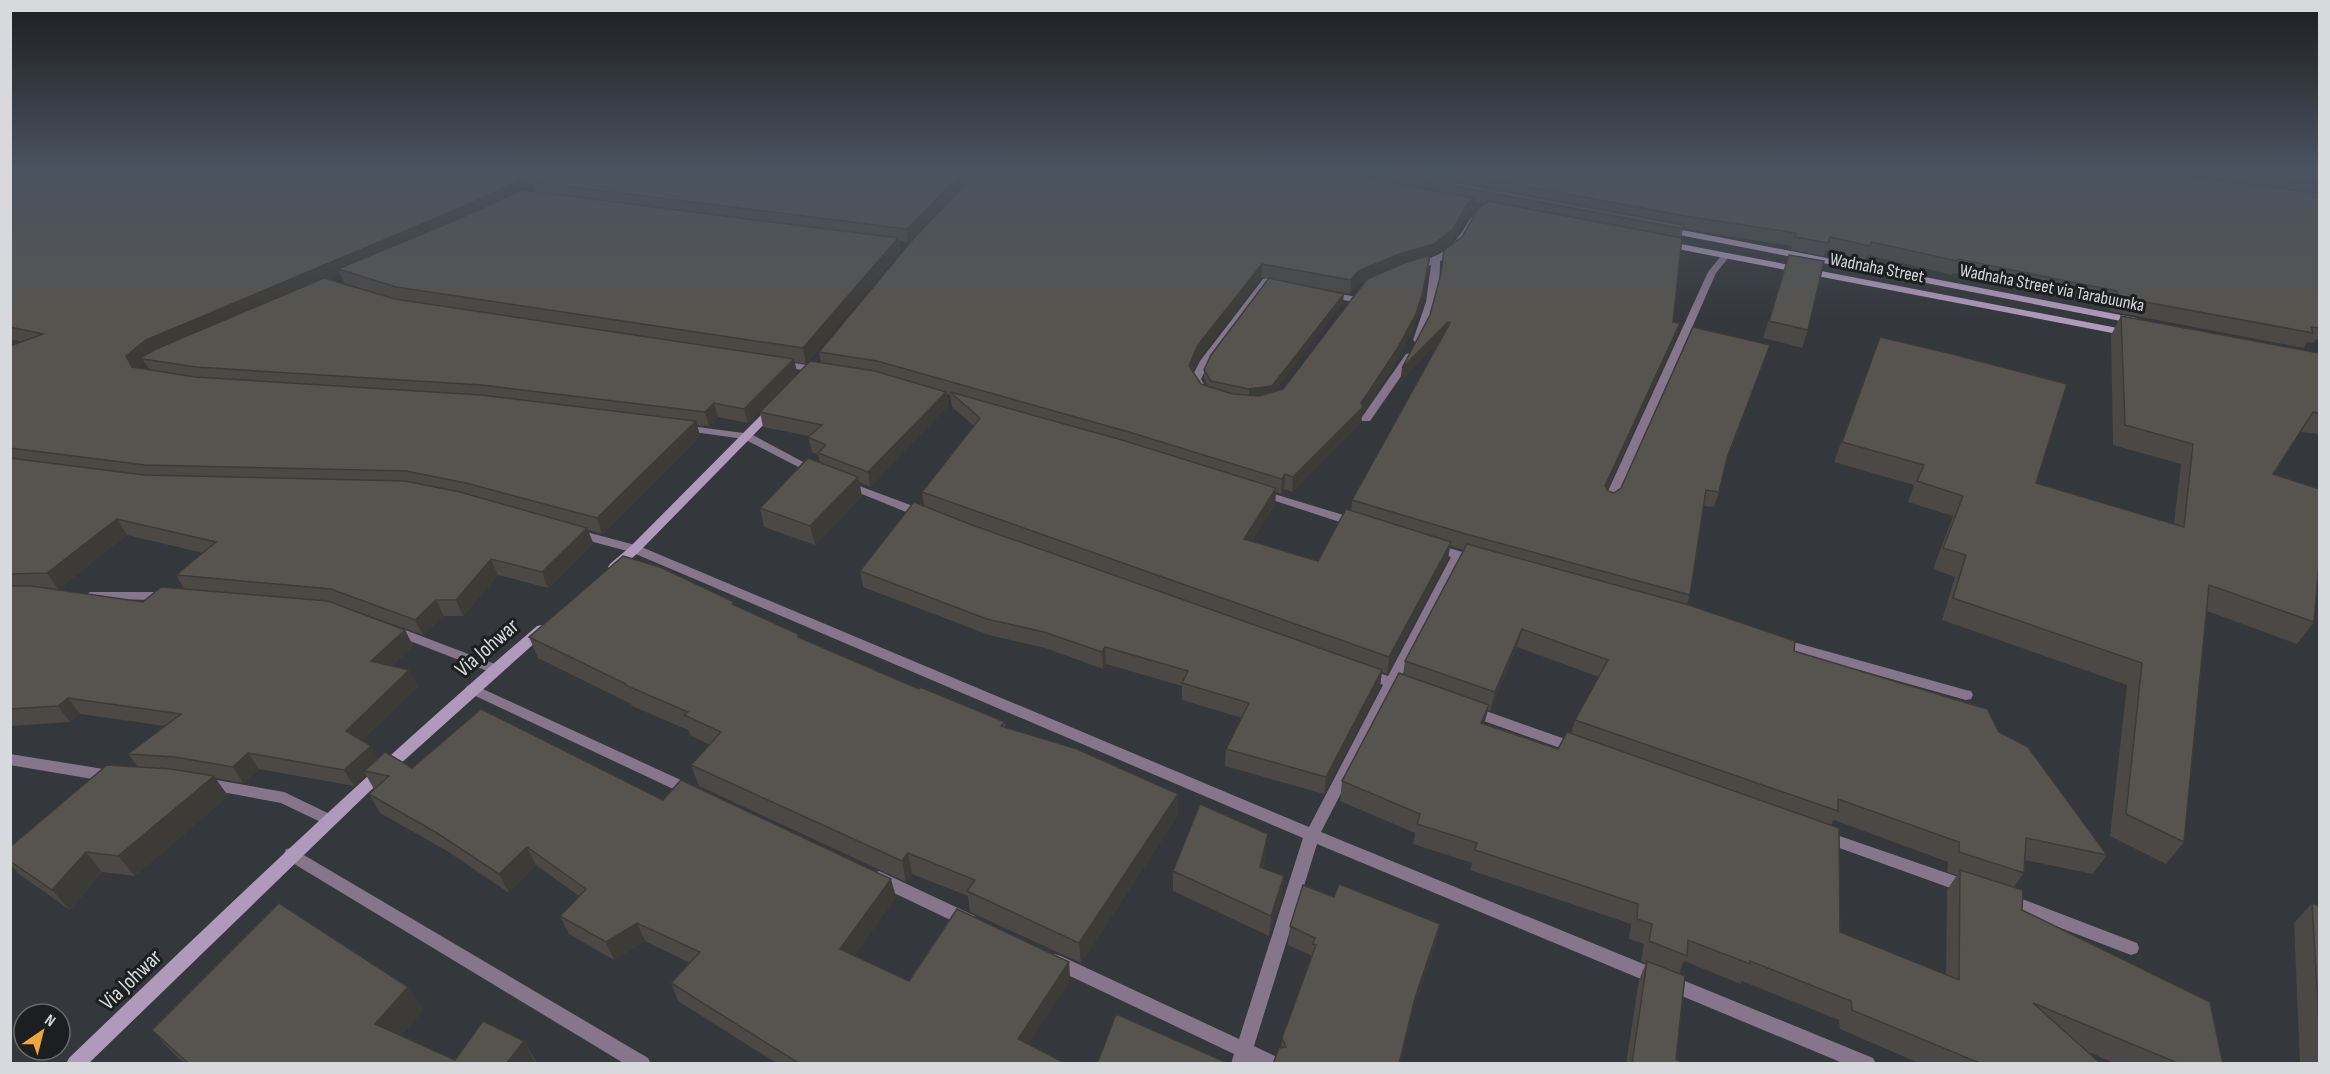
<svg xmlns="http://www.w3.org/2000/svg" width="2330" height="1074" font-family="'Sofia Sans Condensed',sans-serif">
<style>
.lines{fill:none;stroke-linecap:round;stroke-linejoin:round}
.street{fill:#85768c;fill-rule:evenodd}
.secondary{fill:#b09abc;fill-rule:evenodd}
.wall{fill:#4b4845;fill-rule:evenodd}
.shaded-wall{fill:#3d3b38}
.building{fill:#575450;stroke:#3d3b38;stroke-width:1.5}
.labels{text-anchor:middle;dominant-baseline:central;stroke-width:6;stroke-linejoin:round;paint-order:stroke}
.far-street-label{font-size:18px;fill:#d8d9dc;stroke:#1d1e20}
.street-label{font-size:22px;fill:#d8d9dc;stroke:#1d1e20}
</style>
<rect width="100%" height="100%" fill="#34373b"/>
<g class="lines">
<!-- street -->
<g class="street">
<path d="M1481 207 1488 209C1472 227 1463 249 1440 261 1440 288 1435 318 1421 342H1415L1413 340 1426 302 1431 265 1414 270 1410 267C1421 259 1437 258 1448 248 1462 237 1467 219 1481 207Z"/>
<path d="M1725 254 1729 257 1716 273 1615 502 1609 506 1605 504 1603 502 1708 272 1722 255Z"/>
<path d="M1266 278 1285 282 1287 284 1282 287 1268 284 1209 363 1201 379 1208 391 1203 394 1199 393 1191 379 1200 361 1263 279Z"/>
<path d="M1328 291 1356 297 1358 299 1353 302 1325 296 1323 294Z"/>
<path d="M1410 353 1415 356 1370 421H1362L1361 419 1362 417 1406 354Z"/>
<path d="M781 361 820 367 825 370 820 373 777 366 776 364Z"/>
<path d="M683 425 751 434 822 472 816 475 812 474 744 439 679 430 678 428 679 426Z"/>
<path d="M846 481 929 512 931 515 925 519 921 518 842 486 840 484 842 482Z"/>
<path d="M1261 490 1360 520 1362 523 1356 527 1352 526 1257 495 1255 493 1257 491Z"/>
<path d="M575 529 639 546 1309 827 1383 685 1362 677 1360 674 1362 671 1367 669 1388 676 1451 557 1431 551 1429 548 1435 544 1480 557 1482 560 1476 564 1462 560 1400 680 1412 685 1414 688 1412 691 1407 693 1395 689 1321 832 1873 1058 1876 1064H1845L1317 844 1254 1046 1279 1058 1282 1064 1250 1062 1249 1064H1231L1234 1054 1049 966 1047 961 1049 956 1055 954 1061 956 1239 1039 1303 838 631 552 571 536 569 533Z"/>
<path d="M90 592H165L171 596 165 600 86 599 84 596Z"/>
<path d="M392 625 500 666 502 669 500 672H490L387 632 385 629 387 626Z"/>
<path d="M1779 638 1966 690 1971 691 1973 695 1971 699 1966 700 1774 646 1772 643 1774 640Z"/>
<path d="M472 684 696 787 698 791 696 795 691 797 686 795 467 692 465 689 467 686Z"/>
<path d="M1472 706 1582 745 1584 749 1582 753 1577 754 1467 715 1465 711 1467 707Z"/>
<path d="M10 754 110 770 115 772 117 776 115 780 110 782 10 765Z"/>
<path d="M205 778 284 792 334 816 337 820 334 824 329 826 281 803 200 788 198 784 200 780Z"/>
<path d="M1825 831 1973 882 1975 887 1973 892 1967 894 1820 841 1817 837 1820 833Z"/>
<path d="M292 848 648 1058 651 1064H625L286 859 284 854 286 849Z"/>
<path d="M879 871 975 916 977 921 975 926 969 928 963 926 873 883 871 878 873 873Z"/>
<path d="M2009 894 2137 943 2139 948 2137 953 2131 955 2003 906 2001 901 2003 896Z"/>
</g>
<!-- secondary -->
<g class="secondary">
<path d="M1667 227 2136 318 2141 321 2136 324 1664 232V228Z"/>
<path d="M1665 241 2128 330 2133 333 2128 336 1662 246V242Z"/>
<path d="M772 407 777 410 776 412 639 552 618 570H610L608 567 610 564 631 546 768 408Z"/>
<path d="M542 625 547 626 549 629 547 632 369 792 88 1064H66L69 1058C222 911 376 764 537 626Z"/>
</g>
</g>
<!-- wall -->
<g class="wall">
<path d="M10 171H977L908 242 899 241 900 252 806 364 795 362 797 373 748 423 718 417 709 426 697 425 700 436 602 534 588 530 593 543 548 588 498 575 463 616H444L423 635 339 605 336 604 405 630 413 646 392 666 418 686 362 741 378 758 412 768 663 800 896 897 854 955 909 981 1069 962 1070 980 1028 1044 1067 1064H778L678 1001 671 983 690 963 645 941 614 960 569 934 560 916 579 896 536 865 509 893 447 851 380 813 369 794 374 789 366 775 354 786 259 769 243 783 215 778 228 796 135 876 102 872 70 910 20 875 10 864V847L138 767 128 754 165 726 80 714 70 722 10 726V346L22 342 10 339ZM533 184 536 192 525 190ZM340 274 345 284 329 279ZM144 362 149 369 137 368ZM127 535 203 553 176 575 184 589 143 602 54 589H58Z"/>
<path d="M978 171H2319V340L2316 339 2313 343 2307 342 2304 348 2110 311V304L1953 273 1952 275 1868 255 1865 260 1826 250 1824 256 1791 250 1792 246 1683 229 1681 238 1673 322 1680 323 1676 337 1607 489 1608 491 1614 493 1621 488 1765 359 1726 463 1719 492 1714 507 1704 506 1690 595 1687 604 1794 651 1999 732 2107 855 2093 874 2024 860V873L2014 887 2022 910 2223 1064H2116L2089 1052 2101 1064H1921L1840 1029 1839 1020 1742 981 1741 984 1684 961 1679 974 1676 1059 1684 1064H1626L1639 980 1646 963 1641 961 1644 944 1629 939 1631 924 1470 870 1472 863 1413 844 1415 833 1340 801 1342 781 1403 674 1405 661 1464 550 1450 546 1448 558 1387 674 1382 672 1380 686 1324 794 1225 766 1226 749 1242 718 1182 700V686L1106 664 1103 669 1045 648 989 635 863 587 860 571 924 506 922 492 974 426 952 407 950 395 947 394 948 406 870 487 859 482 862 496 815 545 764 527 760 508 820 462 818 455 812 452 808 437 809 436 763 427 760 412 821 363 819 352ZM1473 202 1483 204 1462 237 1430 315 1400 382 1439 342 1352 500 1351 511 1318 561 1252 541 1275 504 1276 492 1281 494 1284 489 1292 492 1361 422 1362 414 1395 364 1414 328 1420 309 1430 258 1432 257 1451 242 1466 216 1472 211ZM1261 278 1269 279 1204 370V379L1208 386 1201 384 1193 372 1198 360ZM1365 281 1283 389 1275 391 1343 302 1309 286 1350 294 1357 285ZM1517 647 1599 677 1575 720 1571 734 1558 749 1484 724 1488 710 1490 711ZM1834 820 1948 862 1947 872 1957 875 1947 890 1946 975 1840 932 1831 825Z"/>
<path d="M1789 255 1808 330 1802 348 1763 338Z"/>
<path d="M2121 316 2319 353V434L2300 432 2273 474 2314 622 2297 644 2207 611 2184 842 2166 864 2110 836 2127 685 1942 620 1955 577 1933 569 1953 516 1908 502 1914 485 1834 462 1880 337 2036 483 2174 524 2181 464 2113 445 2111 335Z"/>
<path d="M735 605 799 638 919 689 1005 722V727L1178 794V815L1081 963 970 912 968 896 912 874 906 882 699 786 691 765 710 745 691 736 688 730 632 706 631 704 538 658 529 637Z"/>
<path d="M1268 834 1266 854 1263 868 1284 876 1282 896 1269 936 1173 891V871Z"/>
<path d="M1334 897 1440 924 1436 943 1411 1016 1281 1048 1282 1038 1312 956 1288 945 1290 926Z"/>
<path d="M2312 903 2319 906V1064H2300L2294 923Z"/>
<path d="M408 987 423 1010 401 1035 455 1060 524 1041 537 1063 185 1064 172 1052 152 1030Z"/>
</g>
<!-- shaded-wall -->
<g class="shaded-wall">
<path d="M530 171H550L532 182 533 184 520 194 338 269 340 274 143 359 144 362 134 370 126 356 146 340Z"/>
<path d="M964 171H977L908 242 907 229Z"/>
<path d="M1474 198 1472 211 1466 216 1451 242 1432 257 1430 258 1420 309 1414 328 1395 364 1362 414 1361 422 1292 492 1293 477 1361 403 1397 267 1357 285 1350 294 1351 280 1358 271 1399 254Z"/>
<path d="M898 238 900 252 806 364 803 348Z"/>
<path d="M1262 264 1261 278 1198 360 1189 380V366L1198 345Z"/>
<path d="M1344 294 1343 302 1272 395 1249 399V389Z"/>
<path d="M1448 322 1446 336 1400 382 1402 368Z"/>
<path d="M1680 323 1676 337 1601 501 1605 486Z"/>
<path d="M794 359 797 373 748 423 744 409Z"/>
<path d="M946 392 948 406 870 487 868 472Z"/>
<path d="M714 403 718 417 709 426 705 412Z"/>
<path d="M696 421 700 436 602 534 597 518Z"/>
<path d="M1285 474 1284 489 1281 494 1282 479Z"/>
<path d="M858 477 862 496 815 545 810 526Z"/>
<path d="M1276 488 1275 504 1243 556 1244 539Z"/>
<path d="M117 519 127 535 58 589 47 573Z"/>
<path d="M587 528 593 543 548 588 542 572Z"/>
<path d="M1451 542 1448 558 1387 674 1389 657Z"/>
<path d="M491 559 498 575 463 616 456 600Z"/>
<path d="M436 600 444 616 423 635 415 620Z"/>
<path d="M1522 629 1517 647 1490 711 1495 692Z"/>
<path d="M405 630 413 646 380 677 371 661Z"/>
<path d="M1105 647 1106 664 1103 669 1102 652Z"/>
<path d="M409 670 418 686 355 748 346 731Z"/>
<path d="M1382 670 1380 686 1324 794 1326 777Z"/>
<path d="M68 698 80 714 70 722 58 706Z"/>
<path d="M1489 705 1484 725 1481 723Z"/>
<path d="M371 746 380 762 364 771 366 775 354 786 344 770Z"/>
<path d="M248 753 259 769 243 783 233 767Z"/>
<path d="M214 776 228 796 135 876 118 856Z"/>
<path d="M1178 794V815L1081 963 1079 943Z"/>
<path d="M1268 834 1266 854 1258 887 1260 867Z"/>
<path d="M527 847 536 865 509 893 499 874Z"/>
<path d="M86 852 102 872 70 910 52 890Z"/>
<path d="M908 853 912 874 906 882 902 861Z"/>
<path d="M1284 876 1282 896 1269 936 1271 916Z"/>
<path d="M891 879 896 897 845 967 840 949Z"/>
<path d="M637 923 645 941 614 960 606 942Z"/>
<path d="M1440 924 1436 943 1411 1016 1415 998Z"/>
<path d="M1069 962 1070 980 1020 1057 1018 1039Z"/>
<path d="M408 987 423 1010 391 1046 375 1024Z"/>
<path d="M524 1041 536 1064H506Z"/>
</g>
<!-- building -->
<g class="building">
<path d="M10 171H530L516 182 462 207 146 340 126 356 132 367 195 377 481 395 696 421 597 518 466 483 406 471 145 465 10 448V346L43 334 10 327Z"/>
<path d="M546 171H964L907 229 532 182Z"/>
<path d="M978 171H1329L1474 198 1468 203 1453 229 1434 244 1399 254 1358 271 1351 280 1262 264 1198 345 1189 366 1201 384 1233 394 1259 396 1283 389 1367 279 1407 262 1430 255 1422 295 1416 314 1397 349 1361 403 1363 407 1293 477 1285 474 1282 479 1129 432 877 361 819 352 914 238Z"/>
<path d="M1375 171H1397L1684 225 1683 229Z"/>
<path d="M1443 171H2139L2319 193V328L2311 327 2313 333 2118 297 2117 291 1958 259 1957 261 1872 242 1870 246 1830 237 1828 243 1795 237 1796 233 1685 216Z"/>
<path d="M2213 171H2319V183Z"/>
<path d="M521 190 898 238 803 348 396 287 338 269 470 214Z"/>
<path d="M1488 201 1682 238 1673 322 1680 323 1605 486 1608 491 1614 493 1621 488 1693 327 1770 345 1727 458 1719 492 1706 490 1690 595 1466 534 1352 500 1450 323 1448 322 1402 368 1430 315 1441 274 1444 250 1462 237 1478 209Z"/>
<path d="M1789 255 1824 261 1808 330 1769 321Z"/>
<path d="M324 278 395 299 794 359 744 409 714 403 705 412 482 385 196 367 143 359 142 357 156 349Z"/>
<path d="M1269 278 1344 294 1272 386 1249 389 1211 381 1204 370 1211 355Z"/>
<path d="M2121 316 2319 353V413L2313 412 2273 474 2319 489V562L2314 622 2209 585 2184 842 2126 814 2142 663 1953 598 1966 555 1943 548 1963 496 1917 481 1924 465 1842 442 1880 337 1952 354 2067 384 2036 483 2184 527 2193 444 2125 425Z"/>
<path d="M810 361 875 371 946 392 868 472 818 453 826 445 808 437 822 425 760 412Z"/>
<path d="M950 392 1122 440 1276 488 1244 539 1318 561 1346 509 1451 542 1389 657 922 492 980 418Z"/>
<path d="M10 458 144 475 405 481 460 492 587 528 542 572 491 559 456 600H436L415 620 331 589 176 575 216 542 117 519 47 573 10 574Z"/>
<path d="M808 458 858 477 810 526 760 508Z"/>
<path d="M914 502 972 525 1382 670 1326 777 1226 749 1249 703 1182 683 1188 671 1105 647 1102 652 1044 632 987 619 860 571Z"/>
<path d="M1467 544 1689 605 1795 641 1794 651 1987 709 1999 732 2028 747 2107 855 2026 838 2024 873 1959 852V842L1838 799V811L1575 720 1608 660 1522 629 1495 692 1405 661Z"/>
<path d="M623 556 660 567 734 602 732 604 798 634V637L919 689 920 687 1005 722 1001 726 1077 749 1178 794 1079 943 967 891 975 880 908 853 902 861 691 765 721 732 684 715 688 712 625 685 626 684 529 637Z"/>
<path d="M10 586H31L143 602 161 587 328 601 405 630 371 661 409 670 346 731 371 746 344 770 248 753 233 767 175 757 128 754 181 714 68 698 58 706 10 709Z"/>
<path d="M1399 673 1489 705 1481 723 1558 749 1567 732 1839 828 1840 932 1959 980 1960 870 2023 890 2022 910 2210 1002 2223 1064H2180L2033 1003 2101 1064H1982L1852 1010 1851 1001 1750 961V964L1688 940 1687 956 1649 941 1652 924 1637 919 1638 904 1475 850 1477 843 1417 824 1420 814 1342 781Z"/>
<path d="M481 709 663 800 681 780 891 879 840 949 909 981 957 909 1069 962 1018 1039 1067 1064H800L671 983 700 952 637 923 606 942 560 916 586 889 527 847 499 874 437 833 369 794 389 776 364 771 385 752 412 768Z"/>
<path d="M107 765 171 769 214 776 118 856 86 852 52 890 10 861V847Z"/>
<path d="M1200 804 1268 834 1260 867 1284 876 1271 916 1173 871Z"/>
<path d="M1339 884 1440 924 1415 998 1399 1064H1273L1279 1048 1286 1047 1282 1038 1316 945 1313 944 1315 938 1290 926 1303 885 1334 897Z"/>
<path d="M279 903 408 987 375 1024 455 1060 483 1021 524 1041 506 1064H189L152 1030Z"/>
<path d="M2312 903 2319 906V1021Z"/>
<path d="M1647 961 1685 976 1676 1059 1684 1064H1632Z"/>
<path d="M1116 1014 1230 1064H1097Z"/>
</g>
<!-- sky -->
<linearGradient id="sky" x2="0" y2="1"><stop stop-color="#1d1e20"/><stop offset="0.53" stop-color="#4a5360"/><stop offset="1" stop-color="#4a5360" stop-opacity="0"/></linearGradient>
<rect width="2330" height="321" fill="url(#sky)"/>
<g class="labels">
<!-- far-street labels -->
<g class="far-street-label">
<text transform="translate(1877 268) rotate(11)">Wadnaha Street</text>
<text transform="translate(2052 288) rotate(11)">Wadnaha Street via Tarabuunka</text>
</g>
<!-- street labels -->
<g class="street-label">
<text transform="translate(487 648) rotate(-41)">Via Johwar</text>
<text transform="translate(131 980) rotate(-44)">Via Johwar</text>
</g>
</g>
<!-- border -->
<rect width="2330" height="1074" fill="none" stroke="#d8d9dc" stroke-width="24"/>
<!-- north arrow -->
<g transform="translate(42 1032) rotate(35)"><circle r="28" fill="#1d1e20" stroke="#68696b" stroke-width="1.5"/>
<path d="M0-4.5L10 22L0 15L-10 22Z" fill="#eea73d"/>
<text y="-9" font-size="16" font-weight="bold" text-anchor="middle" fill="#d8d9dc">N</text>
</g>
</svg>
